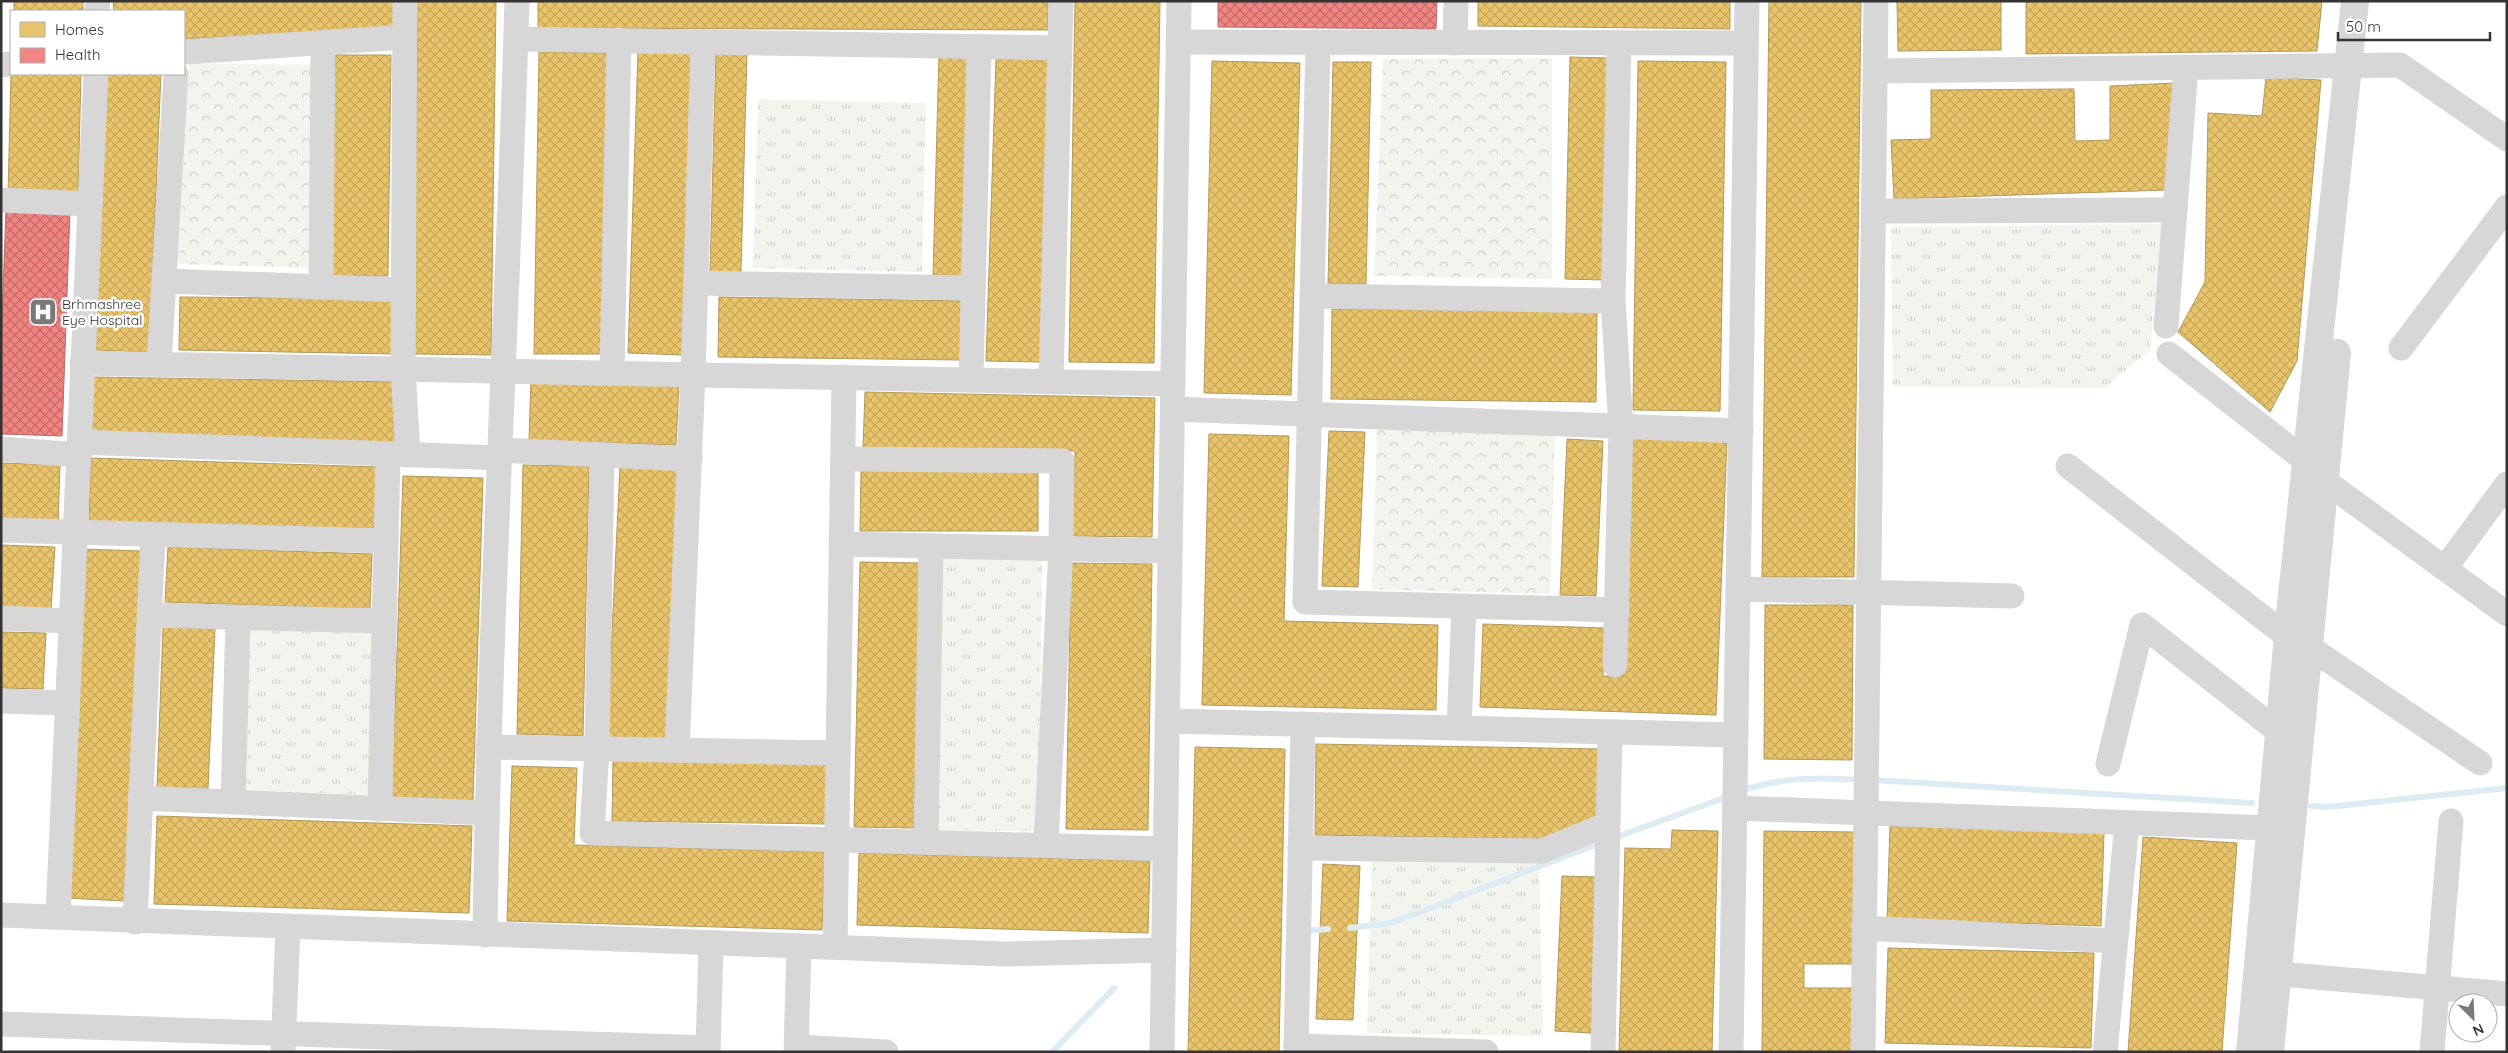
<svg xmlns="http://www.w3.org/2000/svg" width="2508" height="1053" font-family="Quicksand,sans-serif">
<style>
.grass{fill:url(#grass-tufts)}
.forest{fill:url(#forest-crowns)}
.homes{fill:url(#homes-cross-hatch);stroke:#b2985a}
.health{fill:url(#health-cross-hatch);stroke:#b96c6a}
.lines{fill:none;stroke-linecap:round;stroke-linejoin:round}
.stream{stroke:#ddebf3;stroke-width:6}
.minor{stroke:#d7d7d7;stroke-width:25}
.tertiary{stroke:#d7d7d7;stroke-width:28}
.labels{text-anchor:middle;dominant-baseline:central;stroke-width:5;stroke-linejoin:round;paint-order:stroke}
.poi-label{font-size:14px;fill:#333;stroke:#fff;text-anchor:start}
</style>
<defs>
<pattern id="grass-tufts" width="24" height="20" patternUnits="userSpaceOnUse" patternTransform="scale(1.25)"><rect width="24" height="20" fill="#f1f5ed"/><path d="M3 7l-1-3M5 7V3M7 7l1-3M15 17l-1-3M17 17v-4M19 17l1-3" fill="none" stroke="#cfd2cc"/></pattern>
<pattern id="forest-crowns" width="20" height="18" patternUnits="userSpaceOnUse" patternTransform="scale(1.25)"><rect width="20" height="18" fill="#f1f5ed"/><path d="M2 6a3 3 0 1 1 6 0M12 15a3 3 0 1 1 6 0" fill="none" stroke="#cfd2cc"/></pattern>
<pattern id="homes-cross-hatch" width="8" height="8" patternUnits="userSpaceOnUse" patternTransform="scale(1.25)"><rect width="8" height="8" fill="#e9c46a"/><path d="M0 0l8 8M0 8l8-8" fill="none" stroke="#c8a95c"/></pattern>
<pattern id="health-cross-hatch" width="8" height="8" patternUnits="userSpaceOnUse" patternTransform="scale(1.25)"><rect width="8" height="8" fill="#f28482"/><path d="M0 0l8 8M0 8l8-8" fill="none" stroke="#c56d6b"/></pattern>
</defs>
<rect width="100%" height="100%" fill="#fff"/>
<!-- grass -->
<g class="grass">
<path d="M758 99 926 103 922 272 753 268Z"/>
<path d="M2162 224 2150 350 2105 388 1893 387 1891 227Z"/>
<path d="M938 558H1042L1039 831 935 830Z"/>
<path d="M242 625 376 631 369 795 234 789Z"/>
<path d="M1372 859H1539L1543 1036 1367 1033Z"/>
</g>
<!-- forest -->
<g class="forest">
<path d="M1552 58V279L1374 276 1383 59Z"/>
<path d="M189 63 311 65 310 268 178 264Z"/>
<path d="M1377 429 1555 435 1550 594 1372 589Z"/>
</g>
<!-- homes -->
<g class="homes">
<rect x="14" y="1" width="69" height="10"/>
<path d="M113 1H395L397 28 184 39V11H114Z"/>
<path d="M418 1H496L491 355 413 354Z"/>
<path d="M538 1H1048V30L538 28Z"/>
<path d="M1075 1H1160L1154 363 1069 362Z"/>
<path d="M1478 1H1730V29L1478 26Z"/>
<path d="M1769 1H1861L1854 577H1762Z"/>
<path d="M1897 1H2001V50L1898 51Z"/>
<path d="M2026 1H2322L2317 51 2026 54Z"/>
<path d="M638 51 691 53 682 355 628 353Z"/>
<path d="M539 52 609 53 604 354H534Z"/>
<path d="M716 52H747L741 273H710Z"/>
<path d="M939 54 970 55 964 276 933 275Z"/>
<path d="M335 55H391L388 276H332Z"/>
<path d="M1570 57 1609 58 1604 280 1565 279Z"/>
<path d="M996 59 1049 60 1040 362 986 361Z"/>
<path d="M1212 61 1300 63 1291 395 1204 393Z"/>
<path d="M1638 61 1726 62 1720 411 1633 410Z"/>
<path d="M1333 62H1371L1366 284H1328Z"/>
<path d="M11 74H81L78 195 8 193Z"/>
<path d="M107 74H161L149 352 95 350Z"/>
<path d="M2266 77 2321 80 2297 361 2270 412 2178 332 2205 282 2208 113 2262 116Z"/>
<path d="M2174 83 2167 190 1894 199 1891 140 1931 139V90L2074 89 2075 141 2110 140V86Z"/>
<path d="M180 297 395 299 394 354 179 350Z"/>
<path d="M719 297 963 301 962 360 718 357Z"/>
<path d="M1332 309 1597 312 1596 402 1331 399Z"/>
<path d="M92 377 404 382 403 443 90 438Z"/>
<path d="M531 378 679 383 676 445 529 440Z"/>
<path d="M865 392 1155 398 1152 537 1073 536 1075 451 863 447Z"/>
<path d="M1329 431 1365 432 1358 587 1322 586Z"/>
<path d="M1209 434 1289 436 1284 621 1438 625 1436 710 1202 705Z"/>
<path d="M1633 436 1727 440 1716 715 1480 707 1483 624 1604 628 1603 676H1623Z"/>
<path d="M1567 439 1603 441 1596 596 1560 595Z"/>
<path d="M91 458 378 467 376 530 89 521Z"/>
<path d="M1 463 60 465 58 525 1 523Z"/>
<path d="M523 465 589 466 583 736 517 734Z"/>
<path d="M620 467 680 470 668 739 607 737Z"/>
<path d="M861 471H1038V531H860Z"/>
<path d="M403 476 483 478 473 801 392 798Z"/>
<path d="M1 545 55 547 51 609 1 607Z"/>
<path d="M168 547 372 554 370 609 165 602Z"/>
<path d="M82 549 142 551 124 901 65 898Z"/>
<path d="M860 562 920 563 914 828 854 827Z"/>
<path d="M1071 563 1152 564 1148 830 1066 829Z"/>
<path d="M1765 605H1853L1852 760 1764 759Z"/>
<path d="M163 627 215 629 208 789 157 787Z"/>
<path d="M1 632 46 633 43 689 1 688Z"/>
<path d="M1316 744 1600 749 1596 817 1540 839 1315 835Z"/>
<path d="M1195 747 1285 749 1279 1052H1188Z"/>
<path d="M613 760 828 763 827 824 612 821Z"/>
<path d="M512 766 577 768 574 845 825 852 822 930 507 921Z"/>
<path d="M157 816 472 826 469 913 154 904Z"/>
<path d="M1890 826 2104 833 2101 926 1887 919Z"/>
<path d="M1672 830 1718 831 1712 1052H1619L1625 848 1671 849Z"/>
<path d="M1764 831 1856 832 1854 964H1804V988H1855L1854 1052H1762Z"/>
<path d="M2143 837 2237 843 2222 1052H2128Z"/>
<path d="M859 853 1150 861 1148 933 857 925Z"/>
<path d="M1323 864 1360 866 1353 1020 1316 1019Z"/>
<path d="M1562 876 1599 877 1591 1033 1555 1031Z"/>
<path d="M1888 948 2094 953 2091 1048 1885 1043Z"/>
</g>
<!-- health -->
<g class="health">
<path d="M1218 1H1437L1436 29 1218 27Z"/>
<path d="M6 209 70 211 62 436 1 434V351Z"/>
</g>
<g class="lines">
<!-- stream -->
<g class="stream">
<path d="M1872 780 2252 803"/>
<path d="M1741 791C1781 777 1820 777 1862 780"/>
<path d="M2311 806 2328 807 2507 788"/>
<path d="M1614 838 1729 796"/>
<path d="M1350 928 1391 923 1603 842"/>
<path d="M1303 931 1328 929"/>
<path d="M1052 1052 1114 988"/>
</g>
<!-- minor -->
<g class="minor">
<path d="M405 1 403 368 408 455"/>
<path d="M97 11 98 1"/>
<path d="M516 39 1060 48"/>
<path d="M1178 42 1746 43"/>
<path d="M1318 43 1305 602 1617 610"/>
<path d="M1455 43 1456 1"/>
<path d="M184 52 405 37"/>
<path d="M1 65 11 64"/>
<path d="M1875 71 2400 65 2507 139"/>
<path d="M1 200 90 204"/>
<path d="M1874 211 2175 210"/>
<path d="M164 281 404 290"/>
<path d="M696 283 973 288"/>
<path d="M321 287 323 43"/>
<path d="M1312 296 1613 301"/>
<path d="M2166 326 2186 67"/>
<path d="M2401 348 2507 207"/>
<path d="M2169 354 2306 461 2325 481 2507 614"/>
<path d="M82 363 1173 384"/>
<path d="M159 364 176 74"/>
<path d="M612 372 619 40"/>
<path d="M971 380 979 47"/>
<path d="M1051 381 1061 1"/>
<path d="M1173 409 1741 431"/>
<path d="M79 442 500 458"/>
<path d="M1 449 79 455"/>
<path d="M500 450 690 459"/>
<path d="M602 455 597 749 592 833 1165 849"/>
<path d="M843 459 1062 461 1061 549 1046 845"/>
<path d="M2068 466 2288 637"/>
<path d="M1 530 386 541"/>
<path d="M841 544 1170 551"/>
<path d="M2445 568 2507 484"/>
<path d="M1738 589 2012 596"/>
<path d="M149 615 384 621"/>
<path d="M1 618 70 621"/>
<path d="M2309 647 2480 763"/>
<path d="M1615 665 1621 427 1613 301 1619 43"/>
<path d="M1 701 67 703"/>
<path d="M1167 721 1736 735"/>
<path d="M1459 728 1464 606"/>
<path d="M488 747 838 753"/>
<path d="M677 750 693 374 703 42"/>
<path d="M2108 764 2142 625 2279 732"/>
<path d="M140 798 487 813"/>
<path d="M233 802 238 618"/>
<path d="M1735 808 2270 828"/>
<path d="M380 809 388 454"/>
<path d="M926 842 931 546"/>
<path d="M1300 848 1542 851 1608 824"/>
<path d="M1 915 1004 954 1164 950"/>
<path d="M58 916 96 74"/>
<path d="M135 922 153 536"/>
<path d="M1864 928 2115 941"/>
<path d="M485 935C489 623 508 312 517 1"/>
<path d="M835 947 844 377"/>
<path d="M2258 972 2507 994"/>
<path d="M1 1024 708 1048"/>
<path d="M1296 1046 1486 1052"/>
<path d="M797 1047 886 1052"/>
<path d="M283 1050 288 927"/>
<path d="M708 1052 711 943"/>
<path d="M796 1052 799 946"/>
<path d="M1162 1052 1179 1"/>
<path d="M1296 1052 1303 724"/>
<path d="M1603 1052 1610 732"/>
<path d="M1731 1052 1747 1"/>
<path d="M1863 1052 1876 1"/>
<path d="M2105 1052 2127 823"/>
<path d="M2432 1052 2451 821"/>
</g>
<!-- tertiary -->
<g class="tertiary">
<path d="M2250 1052 2290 614 2355 1"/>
<path d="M2270 1052 2337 353"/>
</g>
</g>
<!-- icons -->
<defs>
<g id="hospital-square" transform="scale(1.4375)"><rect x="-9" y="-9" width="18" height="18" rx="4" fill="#7a7a7a" stroke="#fff"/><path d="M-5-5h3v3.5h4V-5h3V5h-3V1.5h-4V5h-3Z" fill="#fff"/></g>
</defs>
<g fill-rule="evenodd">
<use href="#hospital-square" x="43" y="312"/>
</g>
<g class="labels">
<!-- poi labels -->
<g class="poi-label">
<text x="62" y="304">Brhmashree<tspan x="62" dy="16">Eye Hospital</tspan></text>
</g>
</g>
<!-- border -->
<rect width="2508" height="1053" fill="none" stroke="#333333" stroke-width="5"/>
<!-- legend -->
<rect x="10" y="10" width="175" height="65" fill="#ffffff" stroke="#adadad"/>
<rect x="20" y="22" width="25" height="15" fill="#e9c46a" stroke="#adadad"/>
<text x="55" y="35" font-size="15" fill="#333333">Homes</text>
<rect x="20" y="48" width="25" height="15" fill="#f28482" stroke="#adadad"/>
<text x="55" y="60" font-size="15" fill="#333333">Health</text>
<!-- north arrow -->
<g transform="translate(2473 1018) rotate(156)"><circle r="24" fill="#ffffff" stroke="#adadad"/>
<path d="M0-4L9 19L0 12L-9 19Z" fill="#7a7a7a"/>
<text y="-8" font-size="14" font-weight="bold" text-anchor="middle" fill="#333333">N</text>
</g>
<!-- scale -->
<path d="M2338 32v8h152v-8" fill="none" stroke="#333333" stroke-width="2.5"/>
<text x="2346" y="32" font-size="15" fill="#333333" stroke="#ffffff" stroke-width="4" paint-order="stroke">50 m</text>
</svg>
